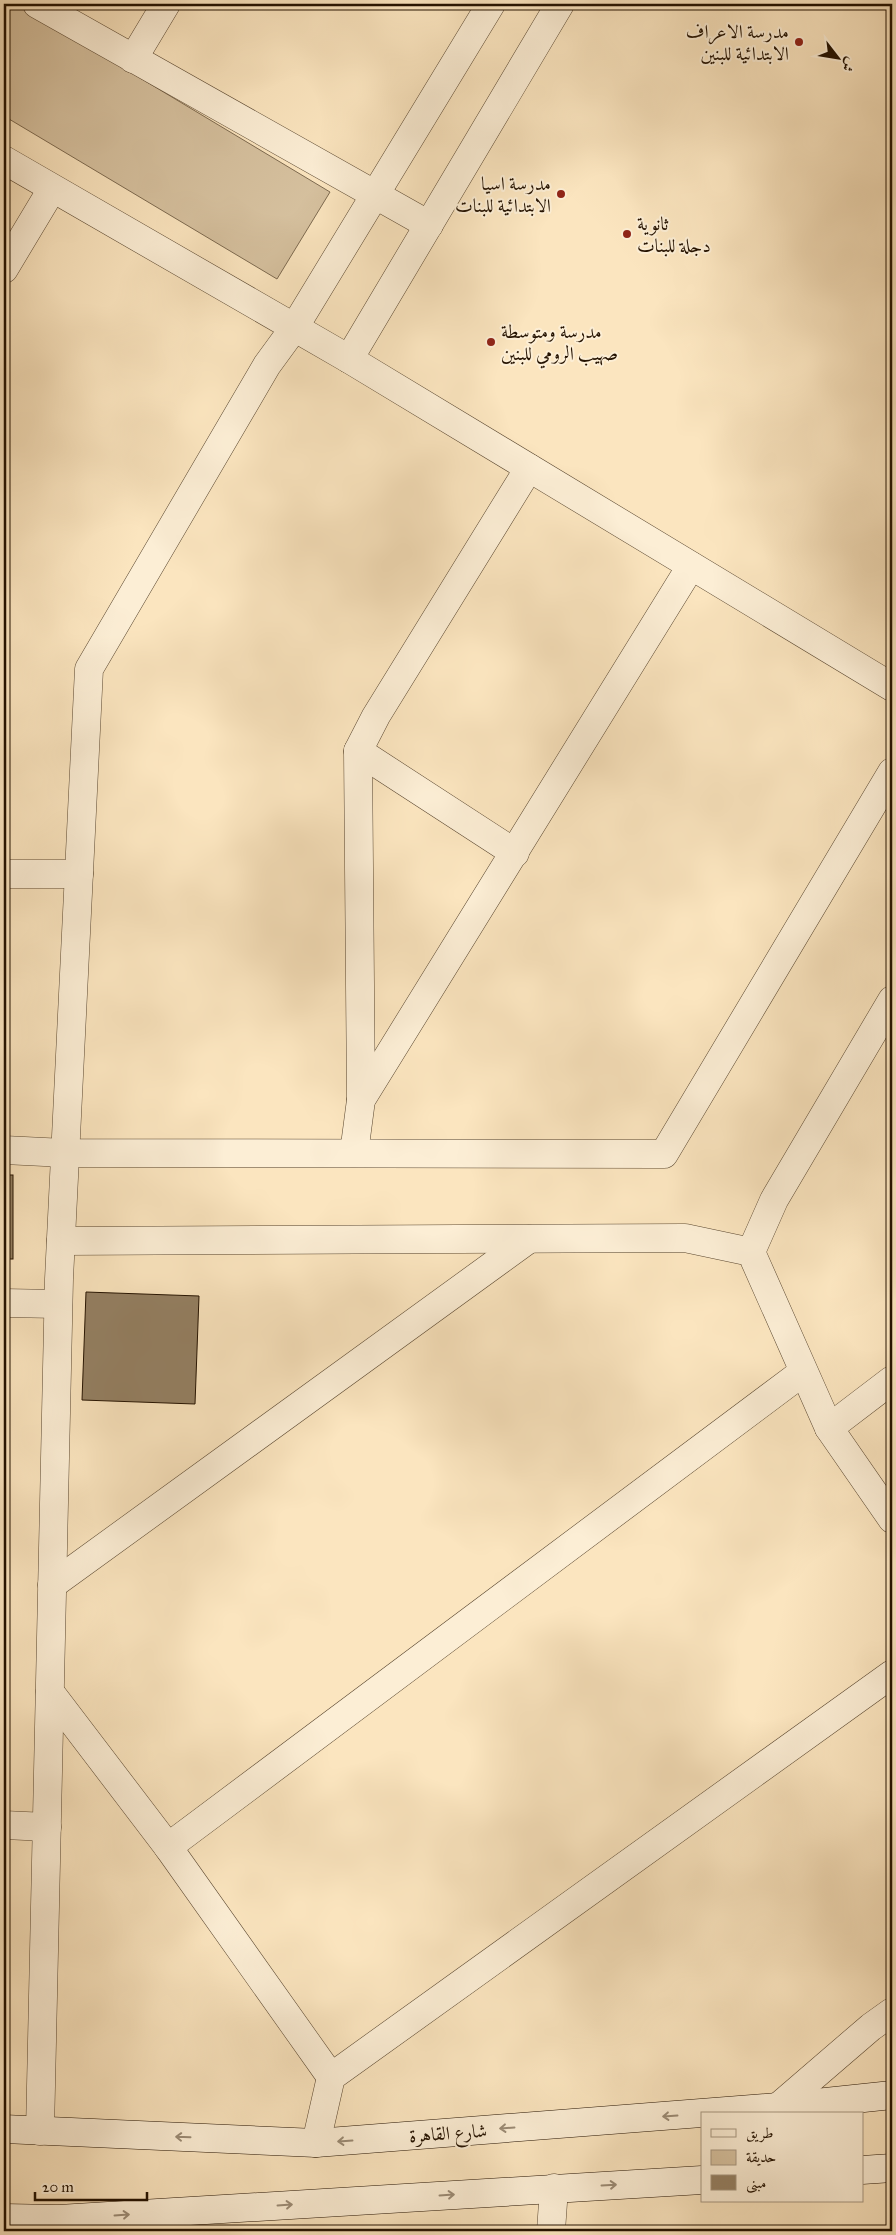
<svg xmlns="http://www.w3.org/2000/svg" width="896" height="2235" font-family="'IM FELL Great Primer',Amiri,serif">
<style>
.green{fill:#d6c19f;stroke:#7d6a50}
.building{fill:#948063;stroke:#241200}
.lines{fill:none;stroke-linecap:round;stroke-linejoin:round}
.street-casing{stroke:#5a4730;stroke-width:29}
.secondary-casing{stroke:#241200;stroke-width:29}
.street{stroke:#fceed5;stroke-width:28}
.secondary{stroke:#fceed5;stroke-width:28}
.oneway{stroke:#9b8b75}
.poi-dot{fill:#8f2418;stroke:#fceed5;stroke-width:2}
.labels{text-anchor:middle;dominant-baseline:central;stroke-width:4;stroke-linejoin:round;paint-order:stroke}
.poi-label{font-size:19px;fill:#241200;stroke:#fceed5;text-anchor:end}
.street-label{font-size:19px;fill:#241200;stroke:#fceed5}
</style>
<rect width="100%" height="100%" fill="#fbe5bf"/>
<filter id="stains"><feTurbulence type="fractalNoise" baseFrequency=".004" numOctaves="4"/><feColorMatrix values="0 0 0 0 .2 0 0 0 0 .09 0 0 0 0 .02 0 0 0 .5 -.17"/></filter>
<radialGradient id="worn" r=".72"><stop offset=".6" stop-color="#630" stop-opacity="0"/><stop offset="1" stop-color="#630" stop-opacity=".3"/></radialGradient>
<!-- green -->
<path class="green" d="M4 4H17L330 192 277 279 4 116Z"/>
<!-- building -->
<g class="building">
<rect x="4" y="1175" width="9" height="84"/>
<path d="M86 1292 199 1296 195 1404 82 1400Z"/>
</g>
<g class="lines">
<!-- street casing -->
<g class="street-casing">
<g id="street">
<path d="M37 4 429 225"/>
<path d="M133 59 166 4"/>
<path d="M4 160 349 359 892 687"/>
<path d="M4 269 52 189"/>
<path d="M349 359 560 4"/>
<path d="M358 751 515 853"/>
<path d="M4 874H79"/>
<path d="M361 1100 358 751 376 716 529 468"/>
<path d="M4 1150 65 1153 664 1154 892 772"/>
<path d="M354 1153 361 1100 691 566"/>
<path d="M61 1241 685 1238 751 1252 829 1428 892 1519"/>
<path d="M751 1252 774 1200 892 1000"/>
<path d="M4 1303 58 1304"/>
<path d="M829 1428 892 1380"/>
<path d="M52 1585 529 1239"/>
<path d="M50 1692 168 1847 331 2077"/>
<path d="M4 1825 47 1827"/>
<path d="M168 1847 803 1372"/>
<path d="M778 2107 871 2027 892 2012"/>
<path d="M40 2131 59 1279 89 669 267 365 294 328 491 4"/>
<path d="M316 2143 331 2077 892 1674"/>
<path d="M551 2231 554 2188"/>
</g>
</g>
<!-- secondary casing -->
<g class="secondary-casing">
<g id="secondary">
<path d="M4 2129 316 2143 778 2107 892 2095"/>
<path d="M862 2170 892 2168"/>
<path d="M4 2218 59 2219 702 2180"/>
</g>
</g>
<!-- street -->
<use href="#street" class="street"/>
<!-- secondary -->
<use href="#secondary" class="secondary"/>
</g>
<!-- one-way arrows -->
<defs><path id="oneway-shaft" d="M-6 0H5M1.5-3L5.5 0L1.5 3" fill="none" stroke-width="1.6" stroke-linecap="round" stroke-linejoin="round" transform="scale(1.25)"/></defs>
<g class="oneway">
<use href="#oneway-shaft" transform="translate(670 2116) rotate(176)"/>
<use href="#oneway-shaft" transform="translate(507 2128) rotate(176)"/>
<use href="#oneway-shaft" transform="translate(183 2137) rotate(-178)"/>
<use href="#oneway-shaft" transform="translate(345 2141) rotate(176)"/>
<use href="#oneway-shaft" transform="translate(609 2185) rotate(-3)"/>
<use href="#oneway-shaft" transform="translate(447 2195) rotate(-4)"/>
<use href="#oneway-shaft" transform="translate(285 2205) rotate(-4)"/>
<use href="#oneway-shaft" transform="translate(122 2215) rotate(-4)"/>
</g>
<!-- markers -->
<g class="poi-dot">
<circle cx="799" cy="42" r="5"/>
<circle cx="561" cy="194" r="5"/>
<circle cx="627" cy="234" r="5"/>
<circle cx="491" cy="342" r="5"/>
</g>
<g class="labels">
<!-- poi labels -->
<g class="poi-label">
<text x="789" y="31">مدرسة الاعراف<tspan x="789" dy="22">الابتدائية للبنين</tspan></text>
<text x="551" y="183">مدرسة اسيا<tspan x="551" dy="22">الابتدائية للبنات</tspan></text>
<text x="637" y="223" text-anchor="start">ثانوية<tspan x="637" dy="22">دجلة للبنات</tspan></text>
<text x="501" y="331" text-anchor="start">مدرسة ومتوسطة<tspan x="501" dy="22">صهيب الرومي للبنين</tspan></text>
</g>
<!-- street labels -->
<g class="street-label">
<text transform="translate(448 2133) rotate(-4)">شارع القاهرة</text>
</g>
</g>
<!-- margin -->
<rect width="896" height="2235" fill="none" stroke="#fbe5bf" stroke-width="20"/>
<rect x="5" y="5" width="886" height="2225" fill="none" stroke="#241200" stroke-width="2.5"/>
<rect x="10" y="10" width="876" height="2215" fill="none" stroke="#241200"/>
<!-- legend -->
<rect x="701" y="2112" width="162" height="90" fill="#fceed5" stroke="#a69680"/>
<rect x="711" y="2129" width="25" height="8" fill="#fceed5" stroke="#a69680"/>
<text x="746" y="2138" font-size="15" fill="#241200">طريق</text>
<rect x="711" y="2150" width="25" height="15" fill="#d6c19f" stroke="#a69680"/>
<text x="746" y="2162" font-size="15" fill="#241200">حديقة</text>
<rect x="711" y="2175" width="25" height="15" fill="#948063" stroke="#a69680"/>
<text x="746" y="2188" font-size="15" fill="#241200">مبنى</text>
<!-- north arrow -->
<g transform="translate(838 58) rotate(121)" stroke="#fceed5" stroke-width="4" paint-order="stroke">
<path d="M0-4L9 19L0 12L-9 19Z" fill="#241200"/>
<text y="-8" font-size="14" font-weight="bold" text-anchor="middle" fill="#241200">ش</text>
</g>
<!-- scale -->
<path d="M35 2192v8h112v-8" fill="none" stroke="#241200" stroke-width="2.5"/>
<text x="42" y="2192" font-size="15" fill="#241200" stroke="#fceed5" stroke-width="4" paint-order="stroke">20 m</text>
<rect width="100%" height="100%" filter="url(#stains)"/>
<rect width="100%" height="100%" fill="url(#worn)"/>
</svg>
